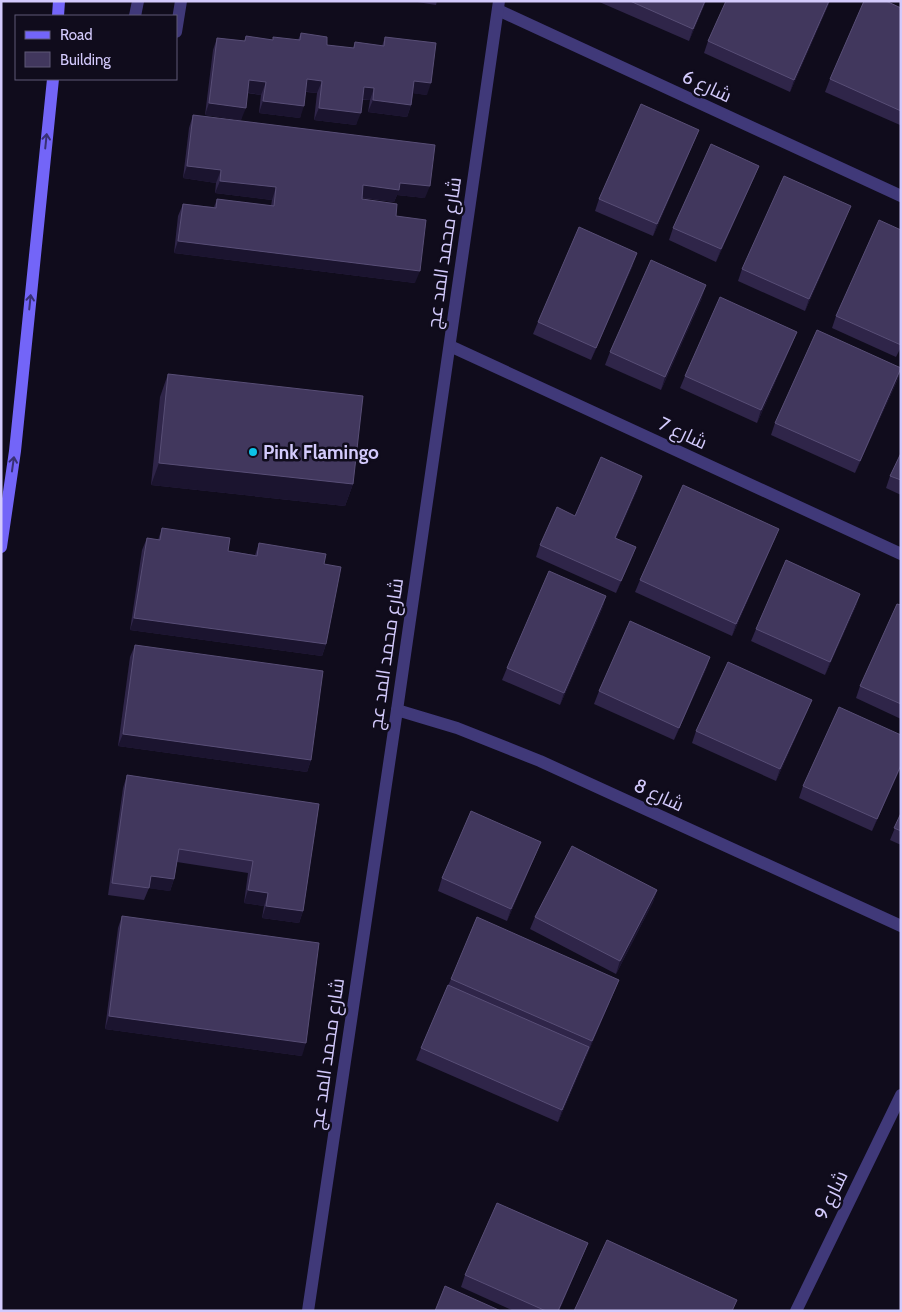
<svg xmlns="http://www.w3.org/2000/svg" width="902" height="1312" font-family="Cabin,Cairo,sans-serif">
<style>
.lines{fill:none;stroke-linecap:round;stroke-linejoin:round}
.service{stroke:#403979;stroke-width:12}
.minor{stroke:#403979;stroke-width:12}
.tertiary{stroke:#403979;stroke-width:12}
.secondary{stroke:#7365f8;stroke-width:12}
.wall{fill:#2f2549}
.shaded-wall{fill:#1b142f}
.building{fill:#41375d;stroke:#584e76}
.oneway{stroke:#383074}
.poi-dot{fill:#0bc2e7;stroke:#100c1c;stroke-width:2}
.labels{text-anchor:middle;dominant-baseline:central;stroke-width:5;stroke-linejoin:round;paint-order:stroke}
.street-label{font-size:19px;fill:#d3cafc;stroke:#100c1c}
.poi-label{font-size:19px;font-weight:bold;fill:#d3cafc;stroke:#100c1c;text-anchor:start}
</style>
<rect width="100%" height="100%" fill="#100c1c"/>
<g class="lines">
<!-- service -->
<path class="service" d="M135 16 138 1"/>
<!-- minor -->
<g class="minor">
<path d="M498 10 901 196"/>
<path d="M176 32 181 1"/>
<path d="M450 346 901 554"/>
<path d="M397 710 457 728 540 761 901 926"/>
<path d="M796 1311 901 1095"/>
</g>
<!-- tertiary -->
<path class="tertiary" d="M308 1311 397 710 499 1"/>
<!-- secondary -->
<g class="secondary">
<path d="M58 16 59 1"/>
<path d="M1 547 15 451 53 79"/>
</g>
</g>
<!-- wall -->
<g class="wall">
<path d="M411 1H437L436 5Z"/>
<path d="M597 1H706L689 41Z"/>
<path d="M830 1 790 92 704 53 708 41Z"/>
<path d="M901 8V123L900 125 825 92 830 79Z"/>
<path d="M301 33 327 45 353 48 355 42 382 46 385 37 427 95 413 93 411 105 407 117 368 112 370 100H362L356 125 314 120 317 93 306 92 300 118 259 113 261 95 247 93 241 120 205 115 213 50 217 38 244 41 246 36 272 40H298Z"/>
<path d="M193 115 425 198 397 195 394 202 362 198V199L396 216 415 283 174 253 178 216 183 204 214 207 217 199 271 206 272 200 215 193 216 183 183 178 189 128Z"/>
<path d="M699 130 694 142 653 236 595 211 599 199Z"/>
<path d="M759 166 754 178 716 262 669 240 673 228Z"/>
<path d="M846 218 805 311 738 281 742 269Z"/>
<path d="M901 230V347L896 357 832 328 836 316Z"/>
<path d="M633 265 591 360 533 334 538 322Z"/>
<path d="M702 298 661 390 605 365 610 352Z"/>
<path d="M797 332 792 344 757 423 680 388 685 376Z"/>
<path d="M901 369 897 381 855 473 771 435 775 423Z"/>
<path d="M168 374 353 484 345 506 151 485 160 397Z"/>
<path d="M901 453V495L886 488 890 476Z"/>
<path d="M638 488 616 538 636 547 631 560 616 593 536 557 540 545 575 516Z"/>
<path d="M162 528 228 551 255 555 259 543 324 564 326 644 322 656 130 630 142 550 147 538 158 540Z"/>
<path d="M779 529 774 541 732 636 635 592 640 580Z"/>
<path d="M860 594 856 606 825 675 751 641 756 629Z"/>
<path d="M606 596 602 609 560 705 502 680 507 668Z"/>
<path d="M901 605V719L856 698 860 686Z"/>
<path d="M135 645 311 760 307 772 118 746 130 657Z"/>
<path d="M710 657 706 669 674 740 594 704 599 691Z"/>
<path d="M812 700 807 712 776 781 692 743 696 731Z"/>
<path d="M901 767 872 831 799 798 803 786Z"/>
<path d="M127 775 319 804 303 911 299 923 262 918 264 906 244 903 248 873 177 862 174 879 170 891 149 888 144 900 108 895 123 788Z"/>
<path d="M901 813V845L890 840Z"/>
<path d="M541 842 536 854 507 921 438 891 442 878Z"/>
<path d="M657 890 653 902 616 974 530 929 535 917Z"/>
<path d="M122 916 302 1056 105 1029 118 928Z"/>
<path d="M451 979 619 980 614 992 558 1122 416 1060 421 1048Z"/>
<path d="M588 1243 583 1255 559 1311H514L461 1287 465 1275Z"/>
</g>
<!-- shaded-wall -->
<g class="shaded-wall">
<path d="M705 1H706L689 41 693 29Z"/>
<path d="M829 1H830L790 92 794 80Z"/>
<path d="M307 79 322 81 317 93 303 91Z"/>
<path d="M249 80 266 82 261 95 245 92Z"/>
<path d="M414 81 431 83 427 95 410 93Z"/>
<path d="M364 87 374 88 370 100 359 99Z"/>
<path d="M373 100 411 105 407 117 368 112Z"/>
<path d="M263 101 304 106 300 118 259 113Z"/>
<path d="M209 103 246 108 241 120 205 115Z"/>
<path d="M319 108 361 113 356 125 314 120Z"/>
<path d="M699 130 694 142 653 236 657 224Z"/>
<path d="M187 166 221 170 216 183 183 178Z"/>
<path d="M759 166 754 178 716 262 721 249Z"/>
<path d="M220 181 276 187 272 200 215 193Z"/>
<path d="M400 183 430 186 425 198 397 195 394 202 359 197 363 185Z"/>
<path d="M851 206 846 218 805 311 809 299Z"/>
<path d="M178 241 420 271 415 283 174 253Z"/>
<path d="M637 253 633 265 591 360 596 348Z"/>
<path d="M706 285 702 298 661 390 665 377Z"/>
<path d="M797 332 792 344 757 423 761 410Z"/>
<path d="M901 369 897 381 855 473 860 461Z"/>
<path d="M159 463 353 484 345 506 151 485Z"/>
<path d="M642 476 638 488 611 550 615 538Z"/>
<path d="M779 529 774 541 732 636 736 624Z"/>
<path d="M636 547 631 560 616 593 621 581Z"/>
<path d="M860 594 856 606 825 675 830 662Z"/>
<path d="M606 596 602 609 560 705 564 693Z"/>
<path d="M134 618 326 644 322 656 130 630Z"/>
<path d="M710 657 706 669 674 740 679 728Z"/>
<path d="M812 700 807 712 776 781 780 769Z"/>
<path d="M123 734 311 760 307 772 118 746Z"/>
<path d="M901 765V767L872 831 877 819Z"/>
<path d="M541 842 536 854 507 921 511 909Z"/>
<path d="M151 876 174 879 170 891 146 888Z"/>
<path d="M248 890 268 893 264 906 244 903Z"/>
<path d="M657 890 653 902 616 974 620 961Z"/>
<path d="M266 906 303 911 299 923 262 918Z"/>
<path d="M619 980 614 992 588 1053 592 1041Z"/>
<path d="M109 1016 306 1043 302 1056 105 1029Z"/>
<path d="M589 1047 585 1060 558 1122 562 1110Z"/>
<path d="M588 1243 583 1255 559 1311H558Z"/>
</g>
<!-- building -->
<g class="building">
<path d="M630 1H705L693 29Z"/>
<path d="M726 1H829L794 80 708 41Z"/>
<path d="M864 1H886L901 8V111L830 79Z"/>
<path d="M301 33 327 37V45L354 48 355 42 384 46 385 37 436 43 431 83 414 81 411 105 373 100 374 88 364 87 361 113 319 108 322 81 307 79 304 106 263 101 266 82 249 80 246 108 209 103 217 38 245 41 246 36 273 40V37L300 40Z"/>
<path d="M641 104 699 130 657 224 599 199Z"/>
<path d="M193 115 435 145 430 186 400 183 399 190 363 185 362 199 397 204 396 216 426 220 420 271 178 241 183 204 216 208 217 199 274 206 276 187 220 181 221 170 187 166Z"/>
<path d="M711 144 759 166 721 249 673 228Z"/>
<path d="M784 176 851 206 809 299 742 269Z"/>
<path d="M879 220 901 230V345L836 316Z"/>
<path d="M579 227 637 253 596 348 538 322Z"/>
<path d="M651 260 706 285 665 377 610 352Z"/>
<path d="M720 297 797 332 761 410 685 376Z"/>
<path d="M817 330 901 368 860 461 775 423Z"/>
<path d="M168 374 363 396 353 484 159 463Z"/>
<path d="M901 453V480L890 476Z"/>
<path d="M601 457 642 476 615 538 636 547 621 581 540 545 557 507 575 516Z"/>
<path d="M683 485 779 529 736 624 640 580Z"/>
<path d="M162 528 230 538 228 551 257 556 259 543 326 554 324 564 341 567 326 644 134 618 147 538 160 540Z"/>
<path d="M786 560 860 594 830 662 756 629Z"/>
<path d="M549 571 606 596 564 693 507 668Z"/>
<path d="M897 604 901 605V704L860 686Z"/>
<path d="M630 621 710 657 679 728 599 691Z"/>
<path d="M135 645 323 671 311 760 123 734Z"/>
<path d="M728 662 812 700 780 769 696 731Z"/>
<path d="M839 707 901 735V765L877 819 803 786Z"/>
<path d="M127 775 319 804 303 911 266 906 268 893 248 890 253 861 179 849 174 879 151 876 149 888 112 883Z"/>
<path d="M471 811 541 842 511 909 442 878Z"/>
<path d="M901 813V831L894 828Z"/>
<path d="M572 846 657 890 620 961 535 917Z"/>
<path d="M122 916 319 943 306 1043 109 1016Z"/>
<path d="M477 917 619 980 592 1041 451 979Z"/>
<path d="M448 985 589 1047 562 1110 421 1048Z"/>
<path d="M497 1203 588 1243 558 1311H546L465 1275Z"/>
<path d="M607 1240 737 1300 732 1311H574Z"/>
<path d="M445 1286 501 1311H435Z"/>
</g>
<!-- one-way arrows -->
<defs><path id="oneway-shaft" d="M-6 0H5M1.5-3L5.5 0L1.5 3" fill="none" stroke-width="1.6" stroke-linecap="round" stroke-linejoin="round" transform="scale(1.25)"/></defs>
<g class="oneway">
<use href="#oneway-shaft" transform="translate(46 141) rotate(-84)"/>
<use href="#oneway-shaft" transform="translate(30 302) rotate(-84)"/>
<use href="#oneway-shaft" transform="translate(13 464) rotate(-82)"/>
</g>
<!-- markers -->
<circle class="poi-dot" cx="253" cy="452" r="5"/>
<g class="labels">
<!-- street labels -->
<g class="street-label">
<text transform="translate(707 86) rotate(25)">شارع 6</text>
<text transform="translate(444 253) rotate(-82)">شارع محمد المد عج</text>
<text transform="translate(683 433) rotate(25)">شارع 7</text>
<text transform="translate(386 654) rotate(-82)">شارع محمد المد عج</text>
<text transform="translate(659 795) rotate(25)">شارع 8</text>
<text transform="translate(327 1054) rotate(-82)">شارع محمد المد عج</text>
<text transform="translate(831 1195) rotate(-64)">شارع 9</text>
</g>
<!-- poi labels -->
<g class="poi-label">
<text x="263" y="452">Pink Flamingo</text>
</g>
</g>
<!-- border -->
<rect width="902" height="1312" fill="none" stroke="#d3cafc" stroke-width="5"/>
<!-- legend -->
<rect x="15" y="15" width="162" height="65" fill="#100c1c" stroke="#5e5876"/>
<rect x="25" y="31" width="25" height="8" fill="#7365f8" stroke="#5e5876"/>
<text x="60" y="40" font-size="15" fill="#d3cafc">Road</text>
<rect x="25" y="52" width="25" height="15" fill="#41375d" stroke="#5e5876"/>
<text x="60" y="65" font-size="15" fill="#d3cafc">Building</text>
</svg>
